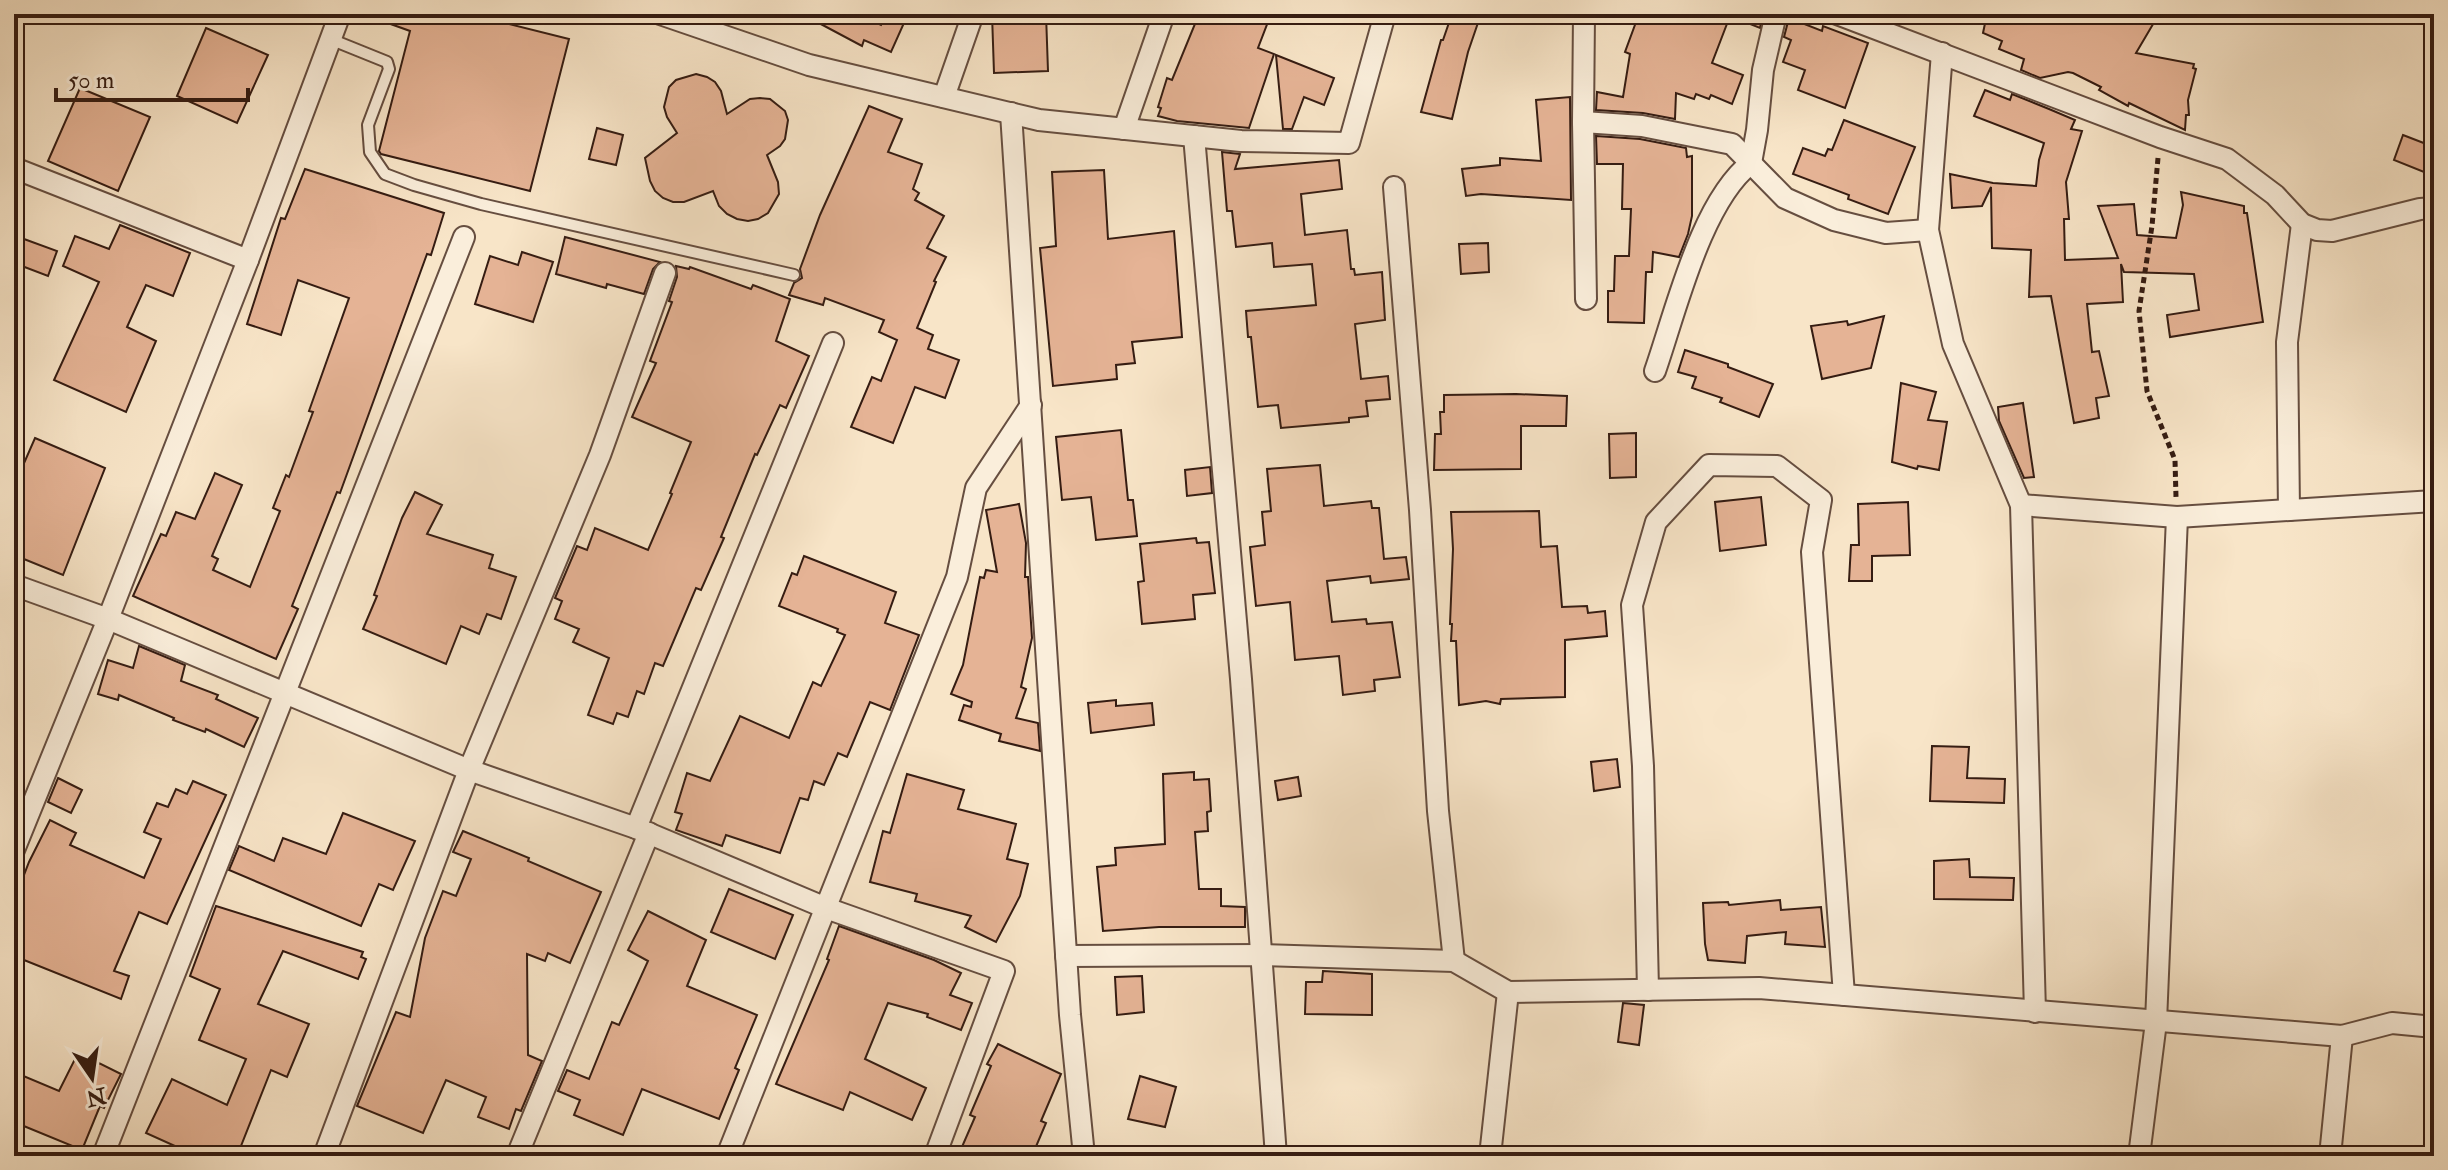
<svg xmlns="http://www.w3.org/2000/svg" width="2448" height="1170" font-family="'IM FELL Double Pica',serif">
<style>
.building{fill:#e5b395;stroke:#351c12;stroke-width:2}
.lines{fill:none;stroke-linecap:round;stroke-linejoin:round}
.lane-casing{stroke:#664e40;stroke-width:14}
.street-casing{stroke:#664e40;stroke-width:24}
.path{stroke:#351c12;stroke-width:5;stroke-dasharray:6 4;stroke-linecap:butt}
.lane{stroke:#faeedb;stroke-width:10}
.street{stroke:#faeedb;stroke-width:20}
</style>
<rect width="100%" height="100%" fill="#f8e5c8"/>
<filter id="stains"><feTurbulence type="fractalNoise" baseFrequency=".0025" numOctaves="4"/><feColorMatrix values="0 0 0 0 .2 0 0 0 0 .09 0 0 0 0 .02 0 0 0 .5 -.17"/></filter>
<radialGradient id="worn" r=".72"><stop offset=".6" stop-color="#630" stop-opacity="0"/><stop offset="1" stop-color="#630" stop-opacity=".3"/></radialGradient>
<!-- building -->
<g class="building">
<path d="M371 14H469L569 39 530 191 381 154 379 151 410 31 371 17Z"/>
<path d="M802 14H858L881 25 886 14H908L891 52 864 40 862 46Z"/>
<path d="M992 14H1046L1048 71 994 73Z"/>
<path d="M1199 14H1271L1258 48 1274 54 1249 128 1177 121 1158 116 1161 108 1158 107 1167 78 1172 80Z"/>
<path d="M1452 14H1481L1468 52 1452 119 1421 112 1441 40H1443Z"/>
<path d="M1639 14H1763L1760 28 1730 16 1712 63 1743 75 1732 104 1711 95 1709 99 1696 94 1694 99 1676 93 1675 119 1643 113 1596 110 1597 92 1623 97 1630 54 1625 52Z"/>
<path d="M1987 14H2159L2136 53 2194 64 2193 68 2196 69 2188 100 2189 115H2186L2185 130 2129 103 2128 106 2099 90 2101 87 2073 73 2068 72 2040 78 2021 70 2024 59 1999 49 2002 41 1983 33Z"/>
<path d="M1789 18 1822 31 1823 26 1868 43 1845 108 1798 90 1805 70 1783 62 1791 40 1784 37Z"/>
<path d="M206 28 268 55 237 123 177 96Z"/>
<path d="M1276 55 1334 78 1324 105 1304 97 1292 129H1283Z"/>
<path d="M696 74 707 77 715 82 721 91 727 114 750 99 760 98 770 99 785 111 788 120 785 139 780 146 767 155 778 182 779 194 768 213 758 219 748 221 737 219 727 214 719 206 713 191 684 202H673L663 198 655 191 650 181 645 158 677 133 667 117 664 107 669 87 676 80Z"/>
<path d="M80 88 150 117 118 191 48 161Z"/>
<path d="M1985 90 2010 100 2012 94 2049 109 2075 120 2071 129 2082 131 2066 182 2069 219H2064L2065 260 2118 258 2098 206 2134 204 2137 235 2176 238 2183 205 2181 192 2244 206V213H2247L2263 322 2170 337 2167 315 2199 310 2194 274 2124 272 2121 264 2123 302 2087 304 2092 352 2099 351 2109 396 2096 398 2099 418 2074 423 2051 296 2029 297 2031 250 1992 248 1991 187 1982 206 1952 208 1950 174 1993 183 2036 186 2039 160 2044 143 1974 116Z"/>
<path d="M1570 97 1571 200 1481 194 1466 196 1462 169 1500 165V158L1541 161 1536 100Z"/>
<path d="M869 106 902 119 888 152 922 164 913 189 919 193 915 200 944 216 927 248 946 257 934 281 936 282 917 328 933 335 928 349 959 360 945 398 915 387 893 443 851 427 872 377 881 381 897 340 879 332 884 320 825 298 823 305 789 295 794 283 802 278 800 269 820 215Z"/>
<path d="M1844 120 1915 147 1888 214 1848 199 1849 195 1793 174 1803 148 1825 156 1828 149 1832 150Z"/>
<path d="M597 128 623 135 616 165 589 159Z"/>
<path d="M2403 135 2434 147V176L2394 160Z"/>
<path d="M1596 136 1640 139 1686 148 1687 157 1692 156V216L1688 234 1679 257 1653 252 1652 272H1646L1644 323 1608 322V291H1614L1615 256H1629L1631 209H1622L1623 164H1597Z"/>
<path d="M1222 152 1240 154 1235 169 1339 160 1342 189 1301 194 1305 235 1347 230 1351 269H1354L1355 275 1382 272 1385 320 1355 324 1361 379 1388 376 1390 399 1366 401 1368 416 1349 418V422L1281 428 1278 405 1258 407 1251 337H1248L1246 311 1316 305 1312 264 1274 267 1272 243 1236 247 1232 211H1227Z"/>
<path d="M305 169 444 213 431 255 427 254 340 493 337 492 292 606 298 609 276 659 133 596 161 534 166 536 176 512 195 519 215 473 242 485 212 556 218 559 213 570 250 587 280 511 273 508 286 475 289 477 313 412 309 411 349 298 298 280 281 335 247 324 281 218 285 219Z"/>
<path d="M1104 170 1108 239 1174 231 1182 337 1132 342 1135 363 1116 365 1117 379 1053 386 1040 248 1056 246 1052 172Z"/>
<path d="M120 225 190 253 173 296 146 285 127 327 156 341 126 412 54 380 99 282 63 266 75 236 109 249Z"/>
<path d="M565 237 660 262 653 269 644 294 607 284 606 288 556 274Z"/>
<path d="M24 239 57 251 48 276 14 263V241L22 244Z"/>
<path d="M1488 243 1489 272 1461 274 1459 244Z"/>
<path d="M522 252 553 262 533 322 475 304 490 256 518 265Z"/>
<path d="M676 266 689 269 690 267 751 289 753 285 790 299 776 341 809 356 786 408 780 405 757 455 755 454 721 537 724 538 701 590 696 588 663 666 655 663 644 694 637 691 628 717 617 713 613 724 588 715 609 658 573 642 579 629 555 619 562 601 555 598 577 546 587 550 595 528 648 550 672 494 670 493 691 442 632 417 656 363 650 361 672 302 669 301 677 277Z"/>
<path d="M1884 316 1871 368 1822 379 1811 326 1847 321 1848 325Z"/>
<path d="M1685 350 1728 364V367L1773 384 1759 417 1720 402 1722 398 1692 388 1696 377 1678 372Z"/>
<path d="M1901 383 1936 392 1928 420 1947 422 1939 470 1918 466 1917 469 1892 462Z"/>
<path d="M1516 394 1567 396 1566 426H1521V469L1434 470 1435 434H1441L1440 412H1444V395Z"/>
<path d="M2023 403 2034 477 2024 478 1999 421 1998 407Z"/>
<path d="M1121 430 1128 500H1133L1137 536 1096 540 1091 497 1062 500 1056 437Z"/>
<path d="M1636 433V477L1610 478 1609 434Z"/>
<path d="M35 438 105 468 63 575 14 555V486Z"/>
<path d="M1320 465 1324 506 1371 501 1372 508H1379L1384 559 1406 557 1409 579 1371 583 1370 576 1327 581 1332 622 1366 619 1367 624 1392 622 1400 677 1374 680 1375 691 1343 695 1339 656 1295 660 1290 602 1256 606 1250 547 1265 545 1262 512 1271 511 1267 469Z"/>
<path d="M1210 467 1212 493 1187 496 1185 470Z"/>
<path d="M415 492 442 505 427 534 493 555 489 568 516 577 501 619 487 614 479 634 461 626 446 664 363 629 377 596 374 595 402 518Z"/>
<path d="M1761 497 1766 545 1720 551 1715 502Z"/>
<path d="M1908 502 1910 555 1872 556V581H1849L1851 545H1859L1858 504Z"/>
<path d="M1019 504 1026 543 1025 577H1028L1032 638 1021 687 1026 689 1016 718 1038 723 1040 751 999 741 1001 734 959 720 964 705 971 707 972 702 951 694 963 665 980 577 984 578 986 570 997 572 986 510Z"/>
<path d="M1539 511 1541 547 1557 546 1562 607 1587 606 1588 613 1605 611 1607 636 1565 640V697L1501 699 1500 704 1486 701 1459 705 1456 641H1451L1452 624H1450L1453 549 1451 512Z"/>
<path d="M1196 538 1197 543 1209 542 1215 593 1193 595 1195 619 1142 624 1138 582 1144 581 1140 544Z"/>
<path d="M804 556 896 592 885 623 919 635 890 710 870 702 847 757 838 753 824 785 814 781 808 800 800 798 780 853 726 835 722 846 676 830 682 814 675 812 687 773 710 781 740 716 789 738 813 682 821 686 845 635 837 632 838 629 779 606 792 573 797 575Z"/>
<path d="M139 646 185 665 181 681 218 695 216 699 258 718 244 747 206 729 205 732 173 720 174 718 119 695 118 700 98 694 108 660 133 668Z"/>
<path d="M1116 700V706L1152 703 1154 725 1091 733 1088 703Z"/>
<path d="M1932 746 1969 747 1967 778 2005 779 2004 803 1930 801Z"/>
<path d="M1617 759 1620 787 1594 791 1591 762Z"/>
<path d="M1194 772V780L1209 779 1211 811 1207 812 1208 831 1195 832 1199 889H1221V906L1245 907V927H1159L1103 931 1097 867 1116 865 1115 848 1165 844 1163 774Z"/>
<path d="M907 774 964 790 958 809 1016 824 1007 859 1028 864 1020 896 996 942 965 927 971 916 915 901 917 894 870 882 883 831 890 833Z"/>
<path d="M1298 777 1301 796 1278 800 1275 781Z"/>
<path d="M58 778 82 790 71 813 48 802Z"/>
<path d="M193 781 226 795 167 924 139 912 114 971 129 976 121 999 14 956V901L29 862 50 820 76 833 70 845 144 878 161 839 144 832 157 803 168 807 176 789 187 794Z"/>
<path d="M343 813 415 841 393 890 379 884 361 926 229 870 239 846 274 861 283 838 326 854Z"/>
<path d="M463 831 529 858 528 861 601 892 570 963 548 953 545 961 527 954 528 1055 542 1061 521 1111 516 1109 509 1129 478 1117 486 1097 446 1080 423 1133 357 1106 396 1012 410 1017 425 938 443 891 456 896 471 859 453 852Z"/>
<path d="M1969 859 1970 877 2014 878 2013 900 1934 899V861Z"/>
<path d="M729 889 793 915 775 959 711 932Z"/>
<path d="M1780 900 1781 910 1821 907 1825 947 1785 944 1786 932 1747 936 1745 963 1708 960 1705 944 1703 903 1728 902 1729 905Z"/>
<path d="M216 906 363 952 361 957 366 959 358 979 283 951 258 1004 309 1024 287 1077 271 1070 237 1156H197L146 1133 172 1079 227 1105 246 1059 199 1040 220 989 190 976Z"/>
<path d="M648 911 706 940 687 986 757 1015 735 1068 739 1070 719 1119 642 1089 623 1135 574 1115 580 1100 558 1091 567 1070 589 1079 612 1022 619 1025 648 961 628 950Z"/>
<path d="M839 926 934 960 961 973 950 995 972 1003 961 1030 927 1017 928 1014 888 1003 865 1059 926 1088 912 1120 850 1092 843 1110 776 1084 829 960 827 959Z"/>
<path d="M1323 971 1372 974V1015L1305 1014 1306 982H1322Z"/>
<path d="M1142 976 1144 1012 1117 1015 1115 977Z"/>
<path d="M1623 1003 1644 1005 1639 1045 1618 1042Z"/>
<path d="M998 1044 1061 1074 1041 1121 1046 1123 1032 1156H958L975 1117 970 1115 991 1066 987 1064Z"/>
<path d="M75 1059 96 1069 99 1063 121 1074 104 1108 100 1106 82 1150 14 1122V1072L59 1091Z"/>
<path d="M1140 1076 1176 1087 1165 1127 1128 1119Z"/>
</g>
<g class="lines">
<!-- lane casing -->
<g class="lane-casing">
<path id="lane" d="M330 39 387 62 389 69 368 125 370 152 385 174 414 185 481 204 794 275"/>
</g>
<!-- street casing -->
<g class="street-casing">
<g id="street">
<path d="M660 14 809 65 1039 120 1241 141 1349 143 1385 14"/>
<path d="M1837 14 2160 137 2227 159 2275 195 2302 224 2317 230 2332 231 2420 209 2434 208"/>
<path d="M1942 53 1928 230 1953 344 2021 505 2035 1012"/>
<path d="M944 97 973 14"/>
<path d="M1011 113 1070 1015 1084 1156"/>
<path d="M1583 122 1584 14"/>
<path d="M1124 129 1164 14"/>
<path d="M1194 136 1241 679 1276 1156"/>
<path d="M14 168 248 260"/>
<path d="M1394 187 1420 510 1438 811 1454 961"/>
<path d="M1586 299 1583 122 1642 126 1732 144 1785 198 1834 220 1886 233 1928 230"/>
<path d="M1655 371C1676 311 1701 202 1751 163L1757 130 1763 70 1776 14"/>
<path d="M2021 505 2177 517 2434 501"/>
<path d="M2289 510 2287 342 2302 224"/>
<path d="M14 585 108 619 469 770 636 828 826 908 1004 971 935 1156"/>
<path d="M636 828 833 343"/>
<path d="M14 850 108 619 248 260 340 14"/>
<path d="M1066 956 1260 955 1454 961 1508 992 1759 988 2342 1036 2392 1023 2434 1027"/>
<path d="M1648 990 1643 766 1632 605 1656 522 1709 465 1777 466 1821 500 1812 552 1844 995"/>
<path d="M103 1156 464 237"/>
<path d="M324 1156 469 770 600 455 665 273"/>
<path d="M517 1156 649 833"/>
<path d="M727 1156 957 577 976 488 1031 405"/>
<path d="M1490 1156 1508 992"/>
<path d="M2139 1156 2156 1022 2177 517"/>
<path d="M2330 1156 2342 1036"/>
</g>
</g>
<!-- path -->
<path class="path" d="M2158 158 2152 226 2139 311 2147 391 2175 460 2176 497"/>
<!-- lane -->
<use href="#lane" class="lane"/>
<!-- street -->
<use href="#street" class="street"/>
</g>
<!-- margin -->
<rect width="2448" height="1170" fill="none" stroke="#f8e5c8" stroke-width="48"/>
<rect x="16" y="16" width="2416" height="1138" fill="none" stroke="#351c12" stroke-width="4"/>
<rect x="24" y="24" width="2400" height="1122" fill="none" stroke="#351c12" stroke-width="2"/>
<!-- north arrow -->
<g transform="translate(92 1078) rotate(167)" stroke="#faeedb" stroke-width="6" paint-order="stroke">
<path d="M0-6L14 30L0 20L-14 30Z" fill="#351c12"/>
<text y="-12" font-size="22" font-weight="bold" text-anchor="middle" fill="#351c12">N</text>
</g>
<!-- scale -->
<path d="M56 88v12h192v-12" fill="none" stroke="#351c12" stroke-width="4"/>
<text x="68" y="88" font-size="24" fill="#351c12" stroke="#faeedb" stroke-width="6" paint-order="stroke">50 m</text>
<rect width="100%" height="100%" filter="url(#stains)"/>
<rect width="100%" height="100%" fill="url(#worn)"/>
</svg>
